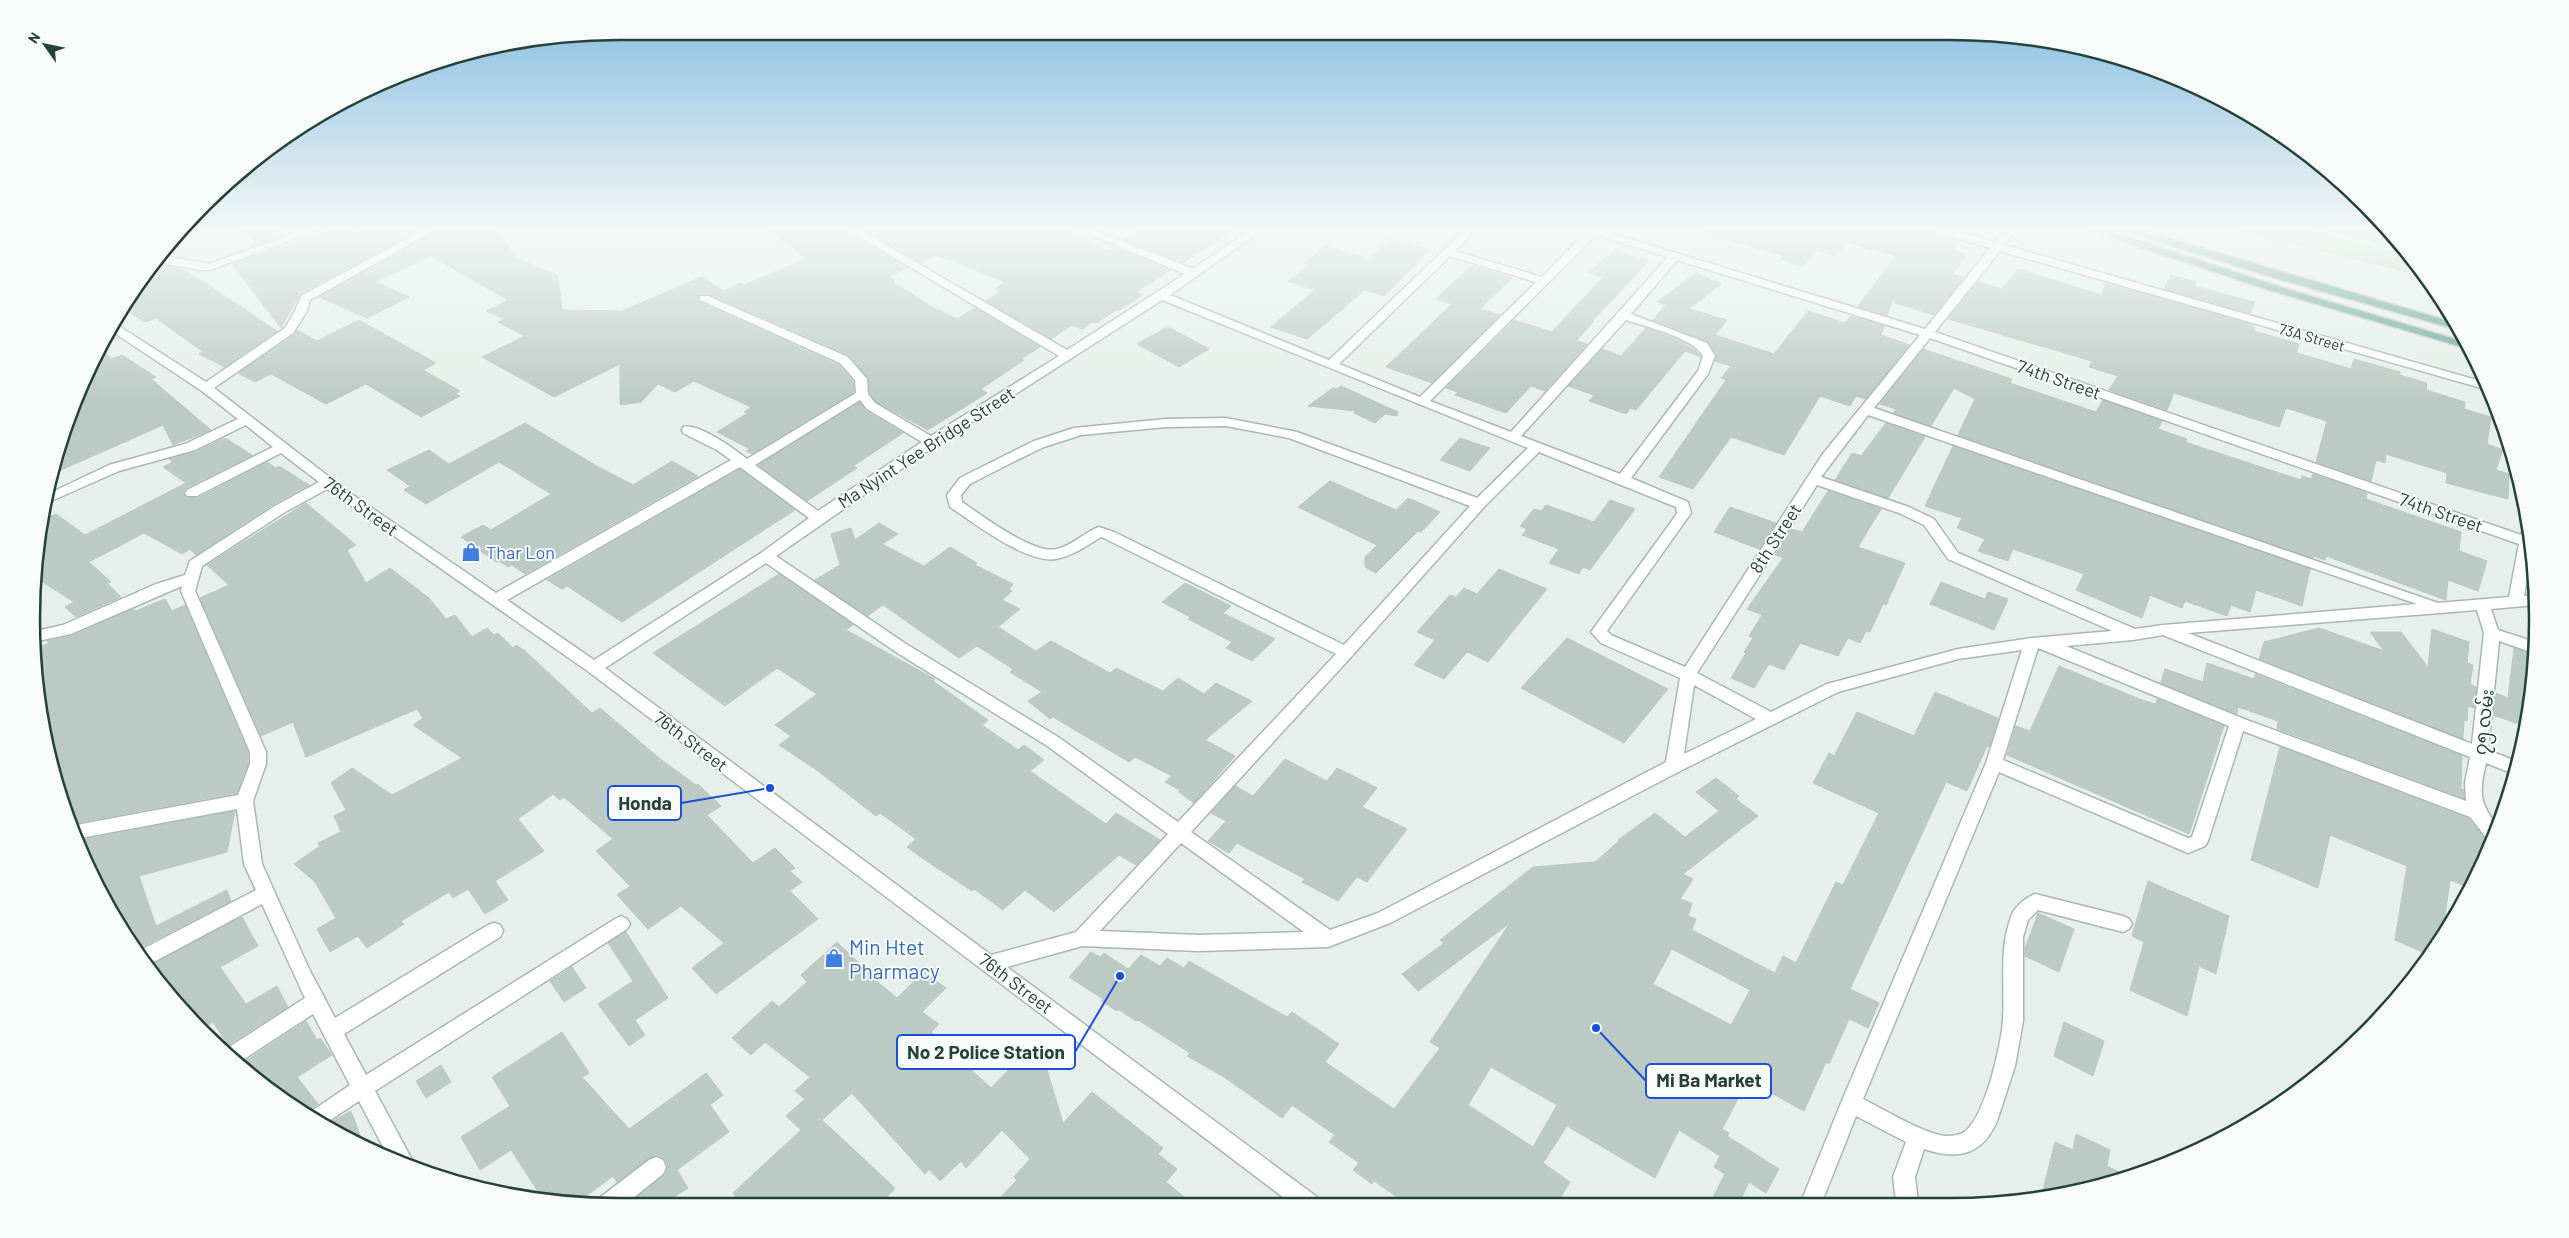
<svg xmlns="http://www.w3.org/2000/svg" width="2569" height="1238" font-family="Barlow,'Noto Sans Myanmar',sans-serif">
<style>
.green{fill:#bfe0c8}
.building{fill:#bbcac4;stroke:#b8c9c2;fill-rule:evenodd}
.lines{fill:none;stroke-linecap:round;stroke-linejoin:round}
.minor-casing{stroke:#a8b8b2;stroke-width:3}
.major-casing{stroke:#c2cac8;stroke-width:3}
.minor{fill:#fff;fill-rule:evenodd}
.major{fill:#6aa596;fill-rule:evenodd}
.labels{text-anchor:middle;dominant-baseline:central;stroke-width:4;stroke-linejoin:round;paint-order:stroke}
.far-street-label{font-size:15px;fill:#24423a;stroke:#f7fbf9}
.street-label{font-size:18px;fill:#24423a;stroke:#f7fbf9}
.shop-label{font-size:18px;fill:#366cbe;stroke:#f7fbf9;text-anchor:start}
.near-shop-label{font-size:21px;fill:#366cbe;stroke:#f7fbf9;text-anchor:start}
.rim{fill:none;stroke:#24423a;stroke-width:2.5}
.leader{fill:none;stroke:#1d4ed8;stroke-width:2}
.callout-dot{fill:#1d4ed8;stroke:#f7fbf9;stroke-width:2}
.callout{fill:#f7fbf9;stroke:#1d4ed8;stroke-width:2}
.callout-label{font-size:19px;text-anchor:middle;font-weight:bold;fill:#24423a}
</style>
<rect width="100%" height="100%" fill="#e6efeb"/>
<!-- green -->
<g class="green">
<path d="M2225 228H2295L2408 255 2426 277Z"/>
<path d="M2316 228H2386L2402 248Z"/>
</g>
<!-- building -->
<g class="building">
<path d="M237 228H273L283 235 260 244Z"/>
<path d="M336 228H344L354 235 360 231 359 228H422L300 294 281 328 232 264Z"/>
<path d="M441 228H494L517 258 558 276 562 310 622 311 701 277 724 291 740 283 744 285 806 259 768 228H843L908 268 889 276 895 281 892 282 932 307 957 319 975 308 1040 347 1021 359 1024 360 981 389 987 393 928 430 876 402 870 393 868 378 849 355 709 294H700L699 302 839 365 853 381 854 392 752 454 746 451 750 449 717 432 748 413 744 412 751 407 694 381 675 392 658 384 641 402 620 405V364L554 397 482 357 525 336 498 322 504 319 486 311 508 300 431 256 375 282 409 297 367 318 319 297Z"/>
<path d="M860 228H1059L1109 251 1115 247 1171 270 1136 292 1143 295 1118 311 1116 310 1097 323 1093 322 1082 329 1072 325 1051 339 986 301 1001 291 995 289 1005 282 938 255 920 263Z"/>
<path d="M1141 228H1237L1183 263 1124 240Z"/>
<path d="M1707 228H1926L1928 232 1960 241 1952 250 1967 254 1952 274 1964 278 1934 315 1892 302 1887 316 1858 306 1896 256 1847 242 1836 256 1817 250 1803 266 1780 259 1783 256 1707 233Z"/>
<path d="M1390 239 1430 250 1384 296 1365 290 1307 339 1271 327 1315 290 1288 281 1309 265 1304 263 1326 246 1368 260Z"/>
<path d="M1615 250 1649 261 1592 321H1594L1576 341 1587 344 1545 391 1531 386 1506 413 1455 395 1458 392 1446 388 1514 320 1552 332 1603 277 1589 272Z"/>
<path d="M154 262 182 268 193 276H195L277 331 225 367 199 354 203 352 156 318 146 322 122 308 130 293Z"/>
<path d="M1472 265 1512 278 1480 309 1500 315 1432 383 1386 367 1452 304 1436 299Z"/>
<path d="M2018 269 2101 295 2106 284 2159 298 2246 323 2255 327 2254 331 2299 344 2297 353 2351 369 2354 359 2400 372V375L2427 383 2426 390 2465 402 2464 409 2491 417 2487 444 2503 450 2496 470 2509 474 2508 499 2446 483 2447 473 2386 454 2385 463 2376 460 2371 481 2316 462 2327 421 2286 408 2279 427 2174 393 2167 410 2109 390 2118 376 2089 367 2092 361 1948 319 1978 282 2002 289Z"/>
<path d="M1696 273 1721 284 1689 309 1727 320 1715 335 1774 354 1808 311 1845 323 1851 316 1884 326 1881 335 1910 345 1866 399 1856 396 1850 406 1820 396 1784 455 1731 437 1693 489 1659 477 1726 380 1721 378 1731 366 1715 361 1717 355 1708 341 1653 320 1666 305 1657 302Z"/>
<path d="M2171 275 2196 282 2194 286 2255 302 2250 313 2164 289Z"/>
<path d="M359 320 436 363 423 370 460 391 455 394 460 396 421 417 366 384 326 404 271 374 255 382 238 373 288 339 291 341 289 338 297 330 317 341Z"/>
<path d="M1166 328H1170L1209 349 1179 367 1137 344Z"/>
<path d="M1646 328 1679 340 1696 351 1701 357 1685 351 1636 410 1631 408 1626 414 1589 401 1594 395 1568 386 1602 349 1621 356Z"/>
<path d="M100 348 112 359 122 355 156 377 151 379 211 430 173 445 163 425 52 474 76 394Z"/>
<path d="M1923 349 2012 379 2010 383 2096 412 2103 400 2162 421 2158 429 2187 439 2185 442 2301 480 2302 476 2311 479 2313 474 2367 493 2366 499 2461 532 2459 551 2487 561 2478 591 2448 580 2446 600 2326 556 2325 560 2313 556V558L1958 435 1975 399 1954 388 1931 426 1893 413 1896 409 1880 404Z"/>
<path d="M1341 386 1398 412 1397 416 1385 414 1375 423 1354 413 1356 411 1308 406 1333 388 1337 389Z"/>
<path d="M860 402 866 411 903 433 853 466 857 468 807 501 758 465Z"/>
<path d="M525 423 595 465 633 485 672 461 698 476 525 574 512 565 508 567 499 561 496 562 461 537 483 525 491 530 551 494 499 462 426 504 404 490 410 486 387 470 429 450 449 464Z"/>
<path d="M1886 423 1925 437 1888 498 1835 480 1852 453 1861 456Z"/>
<path d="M1460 438 1490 448 1470 471 1440 460Z"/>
<path d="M222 439H227L252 455 186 488 183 492 185 497 198 498 267 462 276 468 279 466 309 485 274 504 196 555 190 549 182 554 144 533 89 562 111 582 107 583 121 597 76 617 65 607 74 602 35 577 41 521 56 514 85 535 186 483 163 467 173 462 169 459 196 452Z"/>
<path d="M1953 446 2310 569 2302 606 2256 590 2250 612 2231 605 2227 616 2185 601 2182 608 2150 595 2142 618 2076 590 2084 574 2013 549 2008 561 1978 551 1985 539 1957 528 1962 518 1925 506Z"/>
<path d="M740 469 795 510 622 622 567 586 562 589 547 580Z"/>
<path d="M1330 481 1396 510 1408 498 1440 512 1421 532 1418 531 1376 573 1365 567V557L1377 545 1298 507Z"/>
<path d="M1828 491 1881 509 1858 547 1905 563 1886 605 1883 604 1870 632 1866 631 1860 643 1848 638 1838 656 1800 643 1784 670 1769 664 1754 688 1731 678 1746 653 1744 652 1753 638 1749 636 1762 615 1747 609 1783 558 1775 555 1791 529 1802 532Z"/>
<path d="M1610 500 1635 509 1590 570 1583 567 1579 574 1549 563 1559 549 1522 535 1527 529 1520 526 1534 509 1541 511 1546 505 1594 522Z"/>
<path d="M306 503 356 545 347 550 366 583 390 568 429 598 446 619 455 615 472 637 487 628 494 635 498 633 513 648 516 645 525 651 592 713 600 708 659 758 696 785 698 784 721 806 707 815 753 863 775 848 795 868 790 871 802 882 790 891 818 919 716 994 692 968 724 943 681 906 648 929 617 895 630 886 596 851 613 839 564 797 560 800 553 794 518 819 544 851 495 881 508 900 485 914 468 889 453 898 449 892 401 921 404 924 367 948 358 936 330 952 317 929 336 918 315 882 294 864 320 846 318 843 341 832 334 816 346 810 331 783 352 768 392 795 462 758 413 725 423 718 417 709 306 757 293 722 261 736 200 598 229 585 207 565Z"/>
<path d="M1730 507 1776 523 1759 549 1714 532Z"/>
<path d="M879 523 898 534 882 544 924 566 950 547 977 563 975 565 1013 584 1009 589 1012 591 1002 600 1020 609 998 627 1036 651 1051 641 1110 673 1116 668 1163 691 1178 678 1204 694 1216 683 1252 701 1205 740 1235 756 1194 803 1179 792 1180 790 1165 782 1172 776 1135 757 1129 762 1053 717 1050 719 1028 701 1042 692 1010 672 1013 669 977 646 959 658 883 605 867 616 815 580 840 565 831 534 851 528 855 540Z"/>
<path d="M1499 569 1547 589 1488 662 1467 652 1444 679 1414 665 1435 640 1417 632 1450 595 1456 597 1464 588 1477 594Z"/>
<path d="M779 574 853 625 846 630 935 679 933 681 988 720 982 725 1018 750 1024 745 1044 760 1030 771 1106 824 1116 813 1160 840 1136 865 1119 855 1054 912 1025 890 1003 910 974 889 972 891 925 860 907 847 916 839 880 813 876 816 818 771 779 745 791 736 775 725 817 694 777 668 725 706 653 653Z"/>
<path d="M1941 582 1985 599 1988 592 2008 599 1994 630 1930 604Z"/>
<path d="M1185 583 1231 606 1223 613 1275 639 1252 661 1226 648 1232 642 1188 619 1190 617 1162 602Z"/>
<path d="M165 599 172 611 185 605 248 752V764L237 793 69 824 62 807 36 696V691L46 686 34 660 33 650 49 643 47 641 72 636 134 609 136 611Z"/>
<path d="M2319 628 2384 651 2370 632H2401L2428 667 2432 629 2469 642 2467 663 2473 665 2470 684 2476 687 2474 708 2468 706 2467 721 2464 720 2463 739 2259 659 2264 642Z"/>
<path d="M1567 638 1668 689 1624 743 1521 688Z"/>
<path d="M2514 648 2534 655 2527 727 2493 715 2496 693 2508 698Z"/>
<path d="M2207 663 2254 679 2255 674 2462 756 2461 789H2463L2464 798 2277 729 2278 721 2238 707 2237 714 2161 683 2165 669 2203 682Z"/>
<path d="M2059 666 2142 700 2156 704 2157 699 2224 726 2189 834 2007 755 2016 726 2030 731Z"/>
<path d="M1935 692 1998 718 1989 747 1987 746 1967 791 1946 782 1850 989 1879 1003 1868 1028 1849 1019 1829 1064 1826 1062 1804 1111 1748 1080 1722 1129 1729 1133 1727 1136 1779 1169 1766 1193 1749 1182 1739 1203H1710L1725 1174 1714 1167 1720 1156 1679 1130 1655 1178 1567 1126 1543 1163 1570 1182 1557 1203 1407 1204 1374 1181 1372 1184 1353 1170 1359 1163 1329 1142 1335 1135 1292 1105 1282 1118 1224 1077 1187 1056 1190 1053 1138 1020 1136 1021 1119 1010 1117 1011 1101 1001 1103 999 1069 977 1091 952 1100 957 1104 953 1128 969 1141 955 1160 966 1167 958 1184 968 1189 961 1287 1017 1292 1012 1339 1044 1325 1062 1394 1109 1440 1048 1430 1042 1510 923 1418 991 1402 974 1444 943 1440 940 1533 867 1595 862 1619 841 1618 840 1655 813 1685 837 1719 811 1696 792 1716 778 1739 796 1736 799 1758 816 1683 874 1693 879 1680 899 1692 903 1688 916 1696 919 1692 930 1775 973 1783 956 1796 963 1836 882 1843 885 1879 813 1813 783 1829 753 1834 756 1857 712 1914 736ZM1672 949 1750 990 1731 1025 1653 984ZM1491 1067 1557 1105 1533 1147 1468 1105Z"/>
<path d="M2280 747 2469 819 2488 842 2493 844 2468 887 2450 880 2443 930 2429 955 2395 940 2407 866 2330 835 2318 888 2251 860Z"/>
<path d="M1285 759 1327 781 1337 768 1377 788 1362 807 1407 829 1367 882 1357 877 1338 901 1302 882 1305 879 1237 843 1229 853 1208 841 1226 821 1211 813 1235 786 1253 796Z"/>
<path d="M235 811 227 852 139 876 156 926 227 890 231 901 136 950 92 879 76 841Z"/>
<path d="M2148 881 2229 916 2216 974 2199 966 2187 1016 2130 990 2144 942 2132 936Z"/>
<path d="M2038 913 2074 929 2059 972 2025 956V949Z"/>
<path d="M242 917 258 946 220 967 246 1004 277 986 288 1007 228 1045 213 1022 200 1031 147 967Z"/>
<path d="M626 932 668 998 635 1020 645 1035 629 1046 598 1004 633 981 608 943Z"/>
<path d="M837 942 859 963 857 965 897 998 924 972 946 988 922 1012 939 1024 931 1032 991 1088 1023 1055 1040 1069 1047 1070 1063 1123 1092 1092 1163 1148 1158 1154 1177 1169 1166 1182 1194 1205H993L1017 1180 1014 1177 1030 1159 1002 1130 966 1168 961 1161 940 1181 929 1169 925 1174 852 1093 822 1120 895 1188 879 1206H744L733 1193 801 1130 786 1116 805 1099 795 1091 810 1077 765 1042 751 1055 732 1038 772 1001 779 1007 807 982 801 975Z"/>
<path d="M572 967 586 988 564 1002 550 981Z"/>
<path d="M306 1021 317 1040 320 1038 332 1055 297 1077 318 1104 304 1114 293 1108 241 1064Z"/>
<path d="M2064 1022 2104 1041 2093 1076 2054 1056Z"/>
<path d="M562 1032 589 1073 582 1077 629 1129 706 1073 723 1095 710 1105 729 1132 677 1170 688 1188 659 1207H630L628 1204 665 1175 668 1166 665 1159 657 1155 648 1159 617 1182 613 1176 578 1202 543 1199 511 1150 480 1170 461 1137 510 1106 492 1077Z"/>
<path d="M441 1065 451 1082 426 1098 416 1081Z"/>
<path d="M351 1111 364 1146 325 1125Z"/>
<path d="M2076 1134 2110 1150 2107 1166 2125 1175 2041 1198 2055 1142 2073 1150Z"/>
</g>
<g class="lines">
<!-- minor casing -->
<g class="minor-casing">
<g id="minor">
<path d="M309 228H324L210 270H199L155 261 159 255 209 264Z"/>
<path d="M346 228H357L358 230 353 233Z"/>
<path d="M426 228H439L310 300 307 311 293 333 214 388 350 493 496 593 731 460 717 450 683 433 682 430 683 427C699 423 734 449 747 459L856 393 855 380 840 363 700 300V296H708L848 357 867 379 868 394 875 403 931 436 1059 356 845 228H857L1067 350 1185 274 1074 228H1088L1193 269 1253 228H1265L1170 295 1329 360 1467 228H1478L1455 251 1542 277 1586 232 1578 228H1594L1925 329 1990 248 1929 230 1928 228H1944L1995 242 2007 228H2017L2004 245 2487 383 2492 391 2000 251 1935 332 2521 535 2524 527 2529 526 2531 555 2524 596 2535 595 2536 605 2491 609 2498 630 2535 642 2534 653 2499 641 2488 750 2518 762 2514 774 2486 763C2479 792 2479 803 2498 827L2493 842 2489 841 2470 817 2243 731 2208 841 2205 846 2188 853 1999 772 1863 1099C1883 1109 1926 1135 1946 1136 1950 1136 1958 1135 1961 1134 1984 1124 2002 1043 2003 1019 2005 985 1999 949 2011 917 2014 907 2025 898 2035 894L2123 916 2129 919 2132 924 2129 929 2123 932 2038 910 2028 920 2023 937V1021L2015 1066 1997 1121C1982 1156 1957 1160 1924 1149L1915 1177 1918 1202H1896L1893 1177 1906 1142 1856 1116 1822 1202H1801L1841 1103 1986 763 2022 650 1958 659 1838 692 1680 771 1390 923 1328 947 1199 951 1082 946 1007 967 1317 1197 1320 1204H1292L589 672 327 489 285 512 202 566 195 591 266 752V764L253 801 262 864 309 969 335 1018 488 925 494 923 500 925 503 931 500 937 344 1034 366 1075 615 919 621 916 627 919 630 924 627 929 375 1091 411 1158 413 1168 390 1160 359 1101 324 1124 306 1115 350 1085 313 1014 238 1063 223 1051 305 998 262 904 148 965H146L137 952 256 890 244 864 237 809 75 839 70 826 238 795 250 764V752L181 591 182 586 71 634 33 642 32 632 63 625 156 584 185 575 190 561 275 506 319 482 281 453 197 496H187L185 493 187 490 273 447 246 425 195 450 119 471 42 505 46 495 109 465 185 444 238 419 202 391 110 330 114 323 206 382 285 328 295 311 301 296ZM1596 235 1668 257 1511 432 1430 401ZM1450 256 1536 282 1420 397 1339 364ZM1677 260 1920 335 1822 455 1685 667 1611 635 1607 631 1691 513 1688 502 1631 478 1708 374 1715 356 1707 343 1631 314ZM1162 300 1528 448 1477 498 1297 432 1226 418 1166 419 1074 428 1034 441 960 478 947 495 950 507C974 523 1027 564 1056 559 1073 556 1086 546 1101 537L1104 538 1336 654 1178 822 1058 737 906 644 776 556 936 445ZM1626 320C1647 327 1692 337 1703 356L1698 371 1620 474 1521 436ZM1930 338 2519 544 2509 597 2438 603 1874 408ZM860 400 867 409 922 442 818 511 755 465ZM1868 415 2417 604 2163 625 2135 629 1958 553 1934 519 1909 507 1821 477ZM1226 426 1289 438 1470 506 1344 645 1114 532 1099 527 1094 529C1082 535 1070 546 1057 549 1034 555 981 515 962 502L961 495 970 484 1015 461 1044 447 1081 435 1166 427ZM1539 452 1676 507 1677 513 1674 518 1591 632 1601 643 1680 678 1666 762 1378 913 1330 930 1191 832 1351 657 1484 507ZM740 467 809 518 761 553 594 660 507 600ZM1817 485 1899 513 1924 525 1948 559 2112 631 2032 638 1958 649 1827 684 1771 712 1697 673ZM766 563 896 652 1046 745 1168 834 1076 932 991 955 605 668ZM2477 610 2484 633 2472 744 2188 633ZM2163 635 2470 757 2465 783 2466 801 2244 719 2066 646 2133 640ZM2038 648 2229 726 2192 837 2188 838 2003 760ZM1694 685 1756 719 1684 754ZM1181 843 1304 932 1199 935 1100 931Z"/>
<path d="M656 1157 663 1160 666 1167 663 1174 622 1207 596 1204 598 1199 649 1160Z"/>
</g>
</g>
<!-- major casing -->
<g class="major-casing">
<g id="major">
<path d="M2087 228H2102L2277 286 2465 342 2469 349 2269 290 2088 230Z"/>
<path d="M2119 228H2135L2455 323 2459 330 2275 278 2120 230Z"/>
</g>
</g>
<!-- minor -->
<use href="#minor" class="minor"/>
<!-- major -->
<use href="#major" class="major"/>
</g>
<!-- sky -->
<linearGradient id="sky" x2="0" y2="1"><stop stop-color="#84bce0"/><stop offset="0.57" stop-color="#f4f8f6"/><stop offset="1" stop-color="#f4f8f6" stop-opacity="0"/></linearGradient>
<rect width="2569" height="401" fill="url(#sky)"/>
<!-- icons -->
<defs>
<g id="shop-bare" transform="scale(1.5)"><path d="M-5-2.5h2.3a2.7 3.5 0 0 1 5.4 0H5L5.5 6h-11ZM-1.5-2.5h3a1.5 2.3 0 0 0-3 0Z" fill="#3f7fe0" stroke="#f7fbf9" stroke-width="2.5" paint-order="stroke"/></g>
</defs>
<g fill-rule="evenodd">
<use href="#shop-bare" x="471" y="552"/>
<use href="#shop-bare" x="834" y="958"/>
</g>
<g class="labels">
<!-- far-street labels -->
<g class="far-street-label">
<text transform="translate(2312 337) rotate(16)">73A Street</text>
</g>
<!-- street labels -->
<g class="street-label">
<text transform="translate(2059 379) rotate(19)">74th Street</text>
<text transform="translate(926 447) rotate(-33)">Ma Nyint Yee Bridge Street</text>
<text transform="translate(361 506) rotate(36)">76th Street</text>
<text transform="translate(2441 512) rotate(19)">74th Street</text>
<text transform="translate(1775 538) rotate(-57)">8th Street</text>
<text transform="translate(2483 722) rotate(-83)">၇၅ လမ်း</text>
<text transform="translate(691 741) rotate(37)">76th Street</text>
<text transform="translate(1016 983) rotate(37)">76th Street</text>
</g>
<!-- shop labels -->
<g class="shop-label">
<text x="486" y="552">Thar Lon</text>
</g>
<!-- near-shop labels -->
<g class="near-shop-label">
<text x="849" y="946">Min Htet<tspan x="849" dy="24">Pharmacy</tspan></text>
</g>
</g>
<!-- crop -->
<path d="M0 0H2569V1238H0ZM619 40H1950A579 579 0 0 1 2529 619V619A579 579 0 0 1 1950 1198H619A579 579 0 0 1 40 619V619A579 579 0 0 1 619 40Z" fill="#f7fbf9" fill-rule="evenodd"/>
<path class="rim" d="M619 40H1950A579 579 0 0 1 2529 619V619A579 579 0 0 1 1950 1198H619A579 579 0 0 1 40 619V619A579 579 0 0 1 619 40Z"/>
<!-- callouts -->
<path class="leader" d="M770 788L681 803M1120 976L1075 1052M1596 1028L1646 1081"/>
<g class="callout-dot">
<circle cx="770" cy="788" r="5"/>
<circle cx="1120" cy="976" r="5"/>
<circle cx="1596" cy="1028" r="5"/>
</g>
<g class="callout">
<rect x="608" y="786" width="73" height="34" rx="5"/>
<rect x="897" y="1035" width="178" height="34" rx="5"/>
<rect x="1646" y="1064" width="125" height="34" rx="5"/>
</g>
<g class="callout-label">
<text x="645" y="810">Honda</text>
<text x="986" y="1059">No 2 Police Station</text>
<text x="1709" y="1087">Mi Ba Market</text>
</g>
<!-- north arrow -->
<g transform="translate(45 45) rotate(303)" stroke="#f7fbf9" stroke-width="4" paint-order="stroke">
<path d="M0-4L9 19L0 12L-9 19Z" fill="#24423a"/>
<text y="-8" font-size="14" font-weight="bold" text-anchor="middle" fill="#24423a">N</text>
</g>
</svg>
